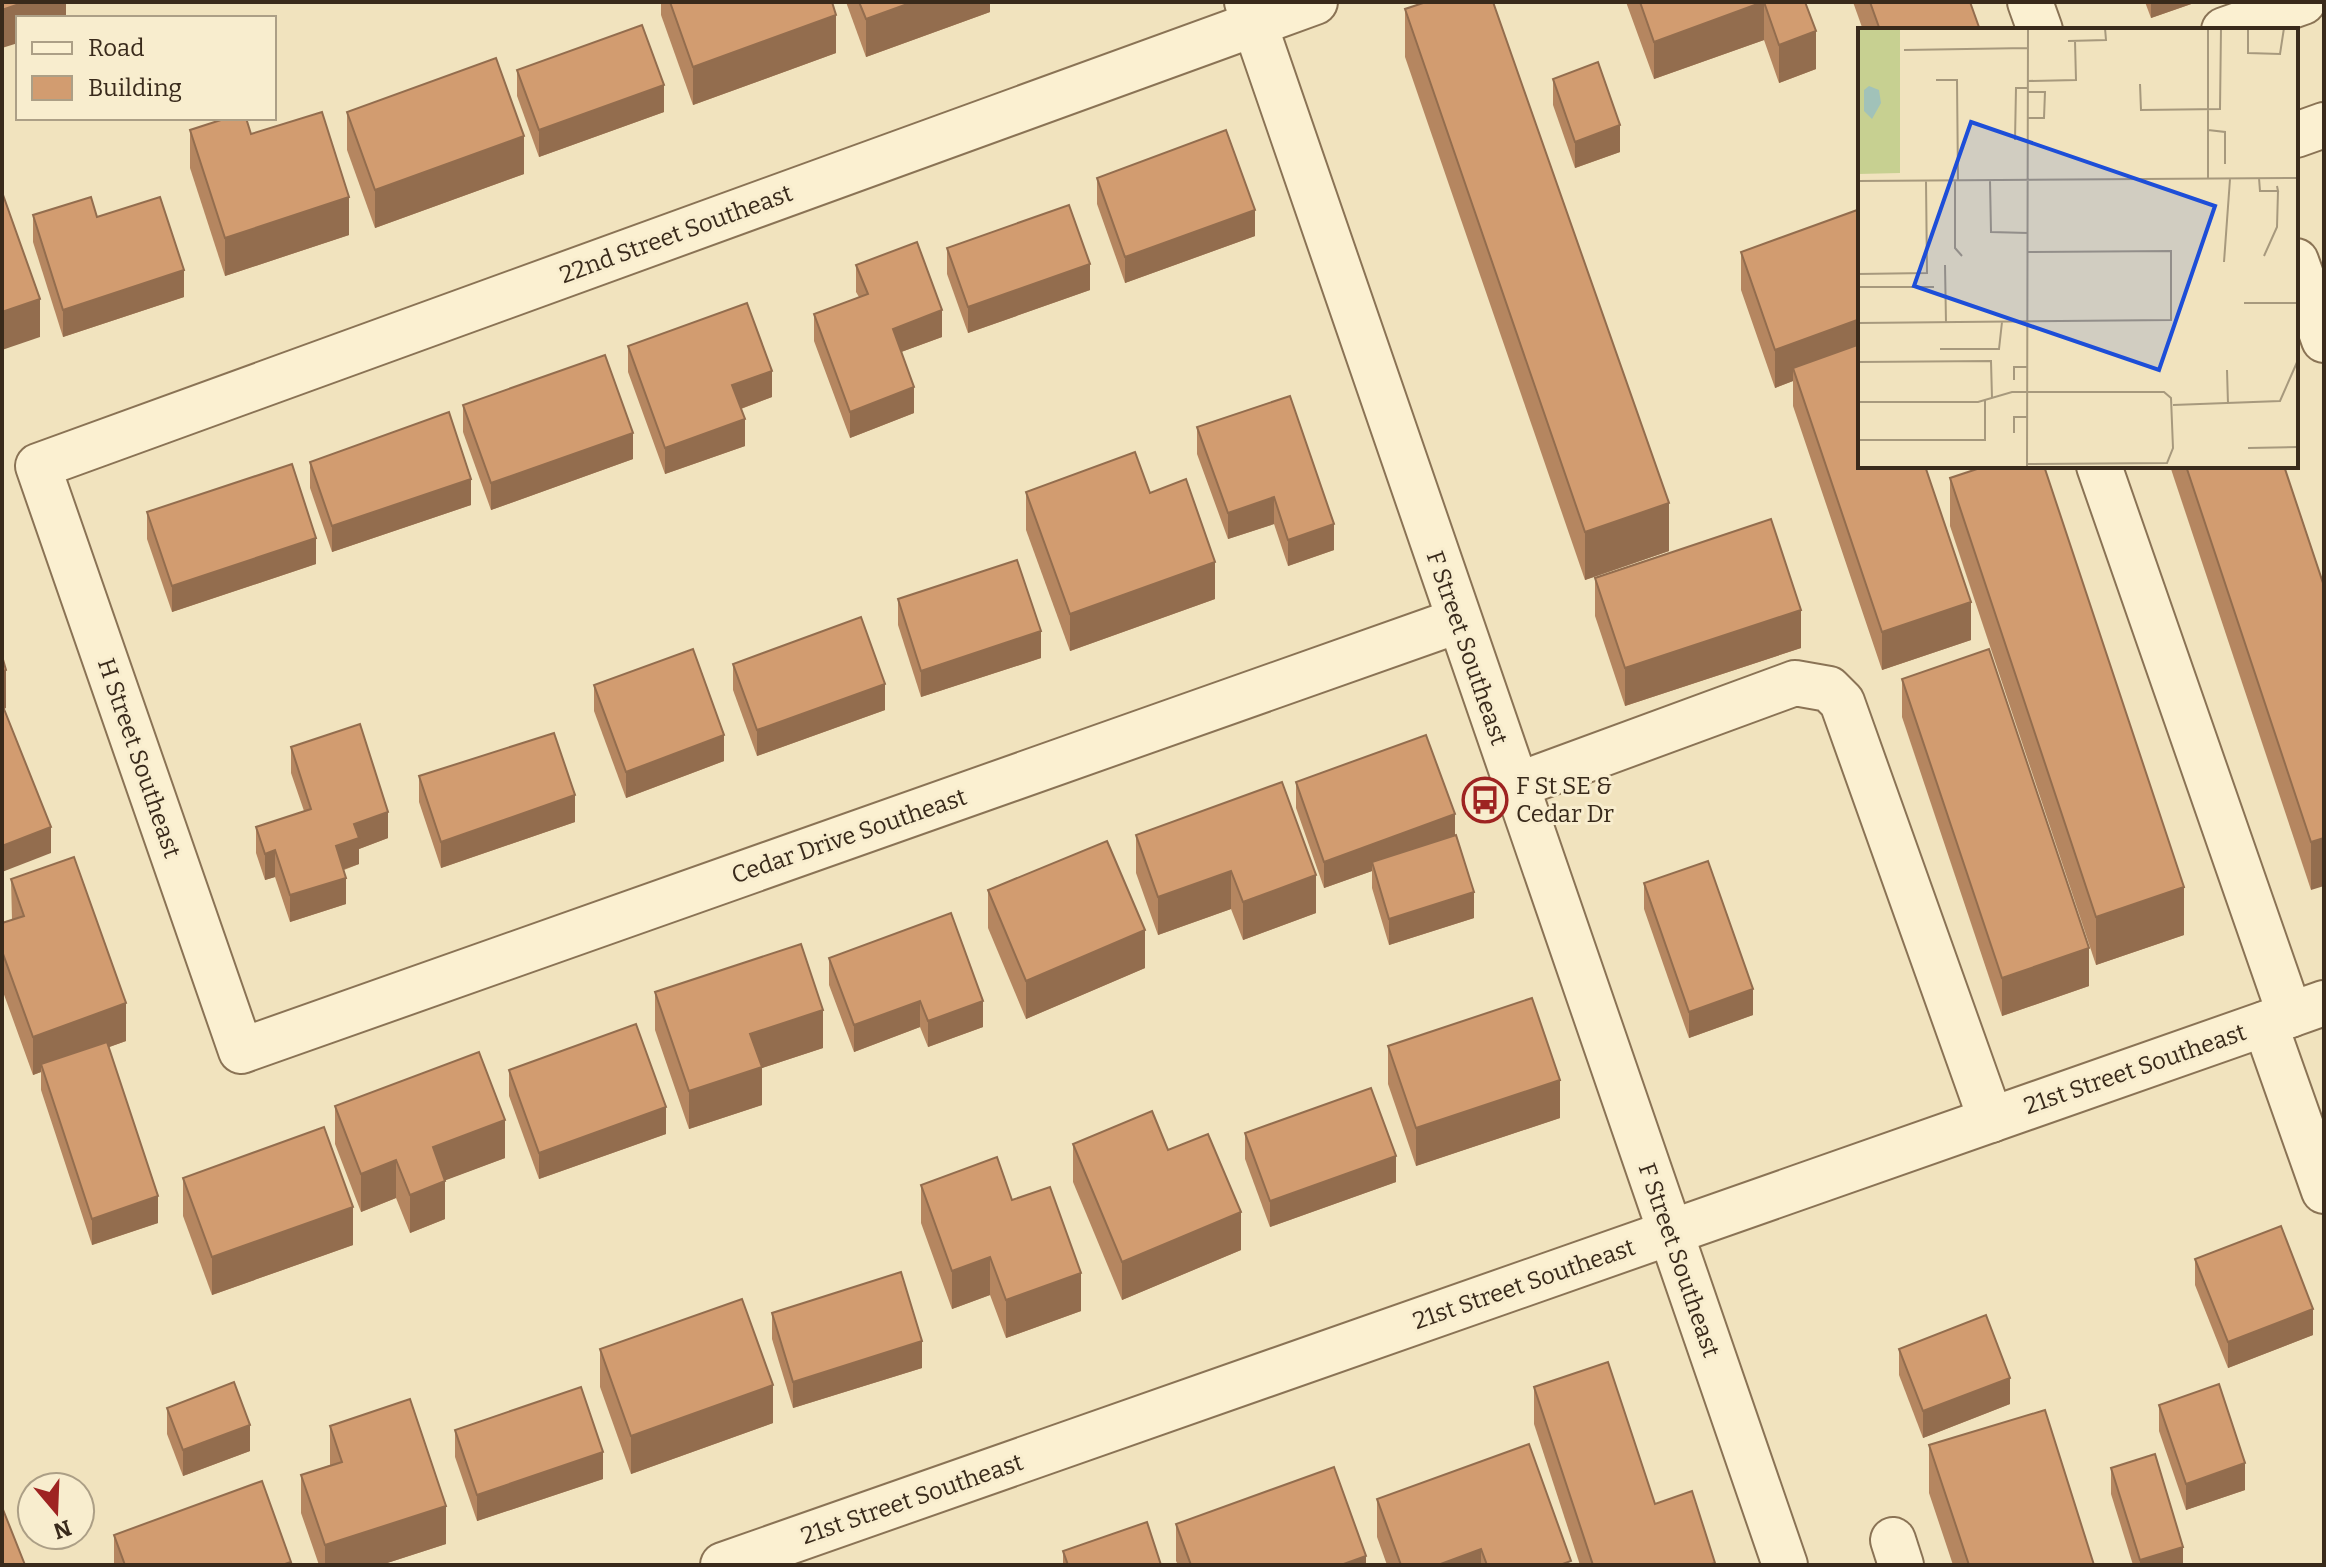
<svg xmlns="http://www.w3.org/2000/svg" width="2326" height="1567" font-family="Bitter,serif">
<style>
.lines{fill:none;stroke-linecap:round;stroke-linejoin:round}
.minor-casing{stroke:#8a7355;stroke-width:48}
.minor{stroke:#fbf0d1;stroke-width:44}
.wall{fill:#b58660}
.shaded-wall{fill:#936d4e}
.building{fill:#d29c70;stroke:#936d4e;stroke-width:2}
.labels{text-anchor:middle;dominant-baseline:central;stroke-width:6;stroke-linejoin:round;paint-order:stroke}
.street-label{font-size:24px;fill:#392a1b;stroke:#f8edce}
.poi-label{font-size:24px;fill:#392a1b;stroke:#f8edce;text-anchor:start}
.inset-road{fill:none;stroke:#a7997d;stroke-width:2}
.view{fill:#1d4ed8;fill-opacity:0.15;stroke:#1d4ed8;stroke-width:4}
.inset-edge{fill:none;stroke:#392a1b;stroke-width:4}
</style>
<rect width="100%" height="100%" fill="#f1e3be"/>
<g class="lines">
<!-- minor casing -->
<g class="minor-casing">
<g id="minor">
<path d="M1247 2 1785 1565"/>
<path d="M1315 2 38 466 241 1051 1457 621"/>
<path d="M2030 2 2040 30"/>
<path d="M2224 30 2303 2"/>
<path d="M2296 135 2324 125"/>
<path d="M2296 261 2324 340"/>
<path d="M2099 466 2290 1015"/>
<path d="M1515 786 1795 683 1829 689 1842 702 1991 1120"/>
<path d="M2265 1024 2324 1191"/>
<path d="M1893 1540 1901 1565"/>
<path d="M723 1565 2324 1003"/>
</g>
</g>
<!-- minor -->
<use href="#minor" class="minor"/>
</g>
<!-- wall -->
<g class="wall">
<path d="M661 2H832L836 53 693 105 661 15Z"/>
<path d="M846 2H990V12L866 57Z"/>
<path d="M1626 2H1805L1816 69 1779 83 1764 40 1654 79Z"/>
<path d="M1853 2H1970L1980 30H1863Z"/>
<path d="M2145 2H2197L2151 18Z"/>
<path d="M1405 9 1669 551 1585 580 1405 57Z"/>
<path d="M517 70 664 112 539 157 517 96Z"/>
<path d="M1553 79 1620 152 1575 168 1553 105Z"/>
<path d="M347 112 524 174 375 228 347 150Z"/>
<path d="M190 130 251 134 349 235 225 276 190 168Z"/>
<path d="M1097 178 1255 236 1125 283 1097 204Z"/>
<path d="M33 215 97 217 184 297 63 337 33 242Z"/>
<path d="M947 248 1090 290 968 333 947 274Z"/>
<path d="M1741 252 1860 466 1971 640 1882 670 1793 406V381L1775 388 1741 290Z"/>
<path d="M856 265 942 337 901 352 914 413 850 438 814 341V314L859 297 856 292Z"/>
<path d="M628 346 772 397 741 409 745 446 665 474 628 372Z"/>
<path d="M463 405 633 459 491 510 463 432Z"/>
<path d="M1197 427 1334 550 1288 566 1274 524 1228 539 1197 454Z"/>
<path d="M310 462 471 505 332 552 310 488Z"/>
<path d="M2170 466H2284L2324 586 2311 890Z"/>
<path d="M1950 478 2184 935 2096 965 1950 526Z"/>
<path d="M1026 492 1150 493 1215 599 1070 651 1026 530Z"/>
<path d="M147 512 316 564 172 612 147 539Z"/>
<path d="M1595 578 1801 648 1625 706 1595 616Z"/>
<path d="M898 599 1041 658 921 697 898 625Z"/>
<path d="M733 664 885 710 757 756 733 690Z"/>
<path d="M1902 679 2089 986 2002 1016 1902 717Z"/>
<path d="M594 685 724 761 626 798 594 711Z"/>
<path d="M291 747 388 838 359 849V864L344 870 346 904 290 922 275 877 265 880 256 853V827L304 811 291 773Z"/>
<path d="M419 776 575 822 441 868 419 802Z"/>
<path d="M1282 782 1316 913 1243 940 1231 909 1158 935 1136 873V835Z"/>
<path d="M1296 782 1455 835 1474 918 1389 945 1372 888V871L1324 888 1296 808Z"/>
<path d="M11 879 126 1041 109 1047 158 1223 92 1245 41 1090V1072L33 1075 2 989V923L12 920Z"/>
<path d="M1644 883 1753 1015 1689 1038 1644 909Z"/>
<path d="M988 890 1145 968 1026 1019 988 928Z"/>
<path d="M829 958 983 1027 928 1047 920 1027 854 1052 829 985Z"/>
<path d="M655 992 823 1048 762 1068V1105L689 1129 655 1030Z"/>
<path d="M1388 1046 1560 1118 1416 1166 1388 1084Z"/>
<path d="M509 1070 666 1134 539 1179 509 1096Z"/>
<path d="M335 1106 505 1158 445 1180V1219L410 1233 396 1198 361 1212 335 1144Z"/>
<path d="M1245 1133 1396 1182 1270 1227 1245 1159Z"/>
<path d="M1073 1144 1168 1150 1241 1250 1122 1300 1073 1182Z"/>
<path d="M183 1178 353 1245 212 1295 183 1216Z"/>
<path d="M921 1185 1012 1200 1081 1311 1006 1338 990 1295 952 1309 921 1223Z"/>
<path d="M2195 1259 2313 1335 2228 1368 2195 1285Z"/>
<path d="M772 1313 922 1368 793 1408 772 1339Z"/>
<path d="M600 1349 773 1423 631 1474 600 1387Z"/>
<path d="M1899 1349 2010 1404 1923 1438 1899 1375Z"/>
<path d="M1534 1387 1655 1504 1715 1565H1580L1534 1424Z"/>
<path d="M2159 1405 2245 1490 2186 1510 2159 1431Z"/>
<path d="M167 1408 250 1451 183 1476 167 1434Z"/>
<path d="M330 1426 446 1544 381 1565H319L301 1513V1475L330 1465Z"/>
<path d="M455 1430 603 1479 477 1521 455 1457Z"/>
<path d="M1929 1445 2094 1565H1953L1929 1493Z"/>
<path d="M2111 1468 2183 1565H2133L2111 1494Z"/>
<path d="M1377 1499 1571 1565H1387L1377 1537Z"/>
<path d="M1176 1524 1366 1565H1178L1176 1561Z"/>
<path d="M114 1535 291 1565H114Z"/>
<path d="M1063 1551 1161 1565H1063Z"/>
</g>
<!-- shaded-wall -->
<g class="shaded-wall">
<path d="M25 2H66V18H18V43L2 48V10Z"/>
<path d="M913 2H990V12L866 57V19Z"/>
<path d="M1764 2V40L1654 79V42Z"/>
<path d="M2151 2H2197L2151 18Z"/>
<path d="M836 15V53L693 105V67Z"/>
<path d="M1816 31V69L1779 83V45Z"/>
<path d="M664 85V112L539 157V130Z"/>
<path d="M1620 125V152L1575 168V142Z"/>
<path d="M524 136V174L375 228V190Z"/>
<path d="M349 197V235L225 276V238Z"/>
<path d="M1255 210V236L1125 283V257Z"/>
<path d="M1090 264V290L968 333V307Z"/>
<path d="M184 270V297L63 337V310Z"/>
<path d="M40 299V337L2 350V312Z"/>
<path d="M942 310V337L893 355V329Z"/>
<path d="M1860 319V357L1793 368V381L1775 388V350Z"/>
<path d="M772 371V397L732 412V385Z"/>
<path d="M914 387V413L850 438V412Z"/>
<path d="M745 419V446L665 474V448Z"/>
<path d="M633 433V459L491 510V483Z"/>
<path d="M471 479V505L332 552V526Z"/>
<path d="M1274 497V524L1228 539V513Z"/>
<path d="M1669 503V551L1585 580V532Z"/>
<path d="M1334 524V550L1288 566V540Z"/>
<path d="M316 538V564L172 612V586Z"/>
<path d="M1215 562V599L1070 651V614Z"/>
<path d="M1971 602V640L1882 670V632Z"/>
<path d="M1801 610V648L1625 706V668Z"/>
<path d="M1041 631V658L921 697V671Z"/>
<path d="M6 670V708L2 710V672Z"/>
<path d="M885 684V710L757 756V730Z"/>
<path d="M724 735V761L626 798V772Z"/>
<path d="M575 795V822L441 868V842Z"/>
<path d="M388 812V838L359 849V864L336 872V846L354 824Z"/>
<path d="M1455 814V840L1372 862V871L1324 888V862Z"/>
<path d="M51 827V853L2 872V846Z"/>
<path d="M2324 838V886L2311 890V842Z"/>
<path d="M275 850V877L265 880V854Z"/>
<path d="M1231 871V909L1158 935V897Z"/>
<path d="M1316 875V913L1243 940V902Z"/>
<path d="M346 878V904L290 922V895Z"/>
<path d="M2184 887V935L2096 965V917Z"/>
<path d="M1474 892V918L1389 945V919Z"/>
<path d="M1145 930V968L1026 1019V981Z"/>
<path d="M2089 948V986L2002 1016V978Z"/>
<path d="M1753 989V1015L1689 1038V1012Z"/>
<path d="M920 1001V1027L854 1052V1025Z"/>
<path d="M983 1001V1027L928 1047V1021Z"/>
<path d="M126 1003V1041L43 1071 41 1064V1072L33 1075V1037Z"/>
<path d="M823 1010V1048L762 1068V1105L689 1129V1091L750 1034Z"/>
<path d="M1560 1080V1118L1416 1166V1128Z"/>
<path d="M666 1107V1134L539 1179V1153Z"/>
<path d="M505 1120V1158L433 1185V1147Z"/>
<path d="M1396 1156V1182L1270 1227V1201Z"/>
<path d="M396 1160V1198L361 1212V1174Z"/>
<path d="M445 1181V1219L410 1233V1195Z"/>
<path d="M158 1196V1223L92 1245V1219Z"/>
<path d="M353 1207V1245L212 1295V1257Z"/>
<path d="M1241 1212V1250L1122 1300V1262Z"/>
<path d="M990 1257V1295L952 1309V1271Z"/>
<path d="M1081 1273V1311L1006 1338V1300Z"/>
<path d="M2313 1309V1335L2228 1368V1342Z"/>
<path d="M922 1341V1368L793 1408V1382Z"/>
<path d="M2010 1378V1404L1923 1438V1411Z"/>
<path d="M773 1385V1423L631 1474V1436Z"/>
<path d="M250 1425V1451L183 1476V1450Z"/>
<path d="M603 1452V1479L477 1521V1495Z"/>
<path d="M2245 1463V1490L2186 1510V1484Z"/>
<path d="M446 1506V1544L381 1565H325V1545Z"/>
<path d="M2183 1547V1565H2140V1560Z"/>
<path d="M1481 1549V1565H1438Z"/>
<path d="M1366 1556V1565H1341Z"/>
</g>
<!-- building -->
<g class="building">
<path d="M2 2H25L2 10Z"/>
<path d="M670 2H832L836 15 693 67Z"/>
<path d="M859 2H913L866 19Z"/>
<path d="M1426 2H1493L1669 503 1585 532 1405 9Z"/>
<path d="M1640 2H1763L1654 42Z"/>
<path d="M1764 2H1805L1816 31 1779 45Z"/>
<path d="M1870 2H1970L1980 30H1880Z"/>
<path d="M642 25 664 85 539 130 517 70Z"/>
<path d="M496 58 524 136 375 190 347 112Z"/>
<path d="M1598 62 1620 125 1575 142 1553 79Z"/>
<path d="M322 112 349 197 225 238 190 130 227 118H246L251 134Z"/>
<path d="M1226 130 1255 210 1125 257 1097 178Z"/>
<path d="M2 192 40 299 2 312Z"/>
<path d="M91 197 97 217 160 197 184 270 63 310 33 215Z"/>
<path d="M1069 205 1090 264 968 307 947 248Z"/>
<path d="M1860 209V319L1775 350 1741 252Z"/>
<path d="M917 242 942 310 893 329 914 387 850 412 814 314 868 294 856 265Z"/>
<path d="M747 303 772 371 732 385 745 419 665 448 628 346Z"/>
<path d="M1860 344V466H1925L1971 602 1882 632 1793 368Z"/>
<path d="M605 355 633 433 491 483 463 405Z"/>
<path d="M1290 396 1334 524 1288 540 1274 497 1228 513 1197 427Z"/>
<path d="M449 412 471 479 332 526 310 462Z"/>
<path d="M1135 452 1150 493 1186 479 1215 562 1070 614 1026 492Z"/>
<path d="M292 464 316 538 172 586 147 512Z"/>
<path d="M1986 466H2044L2184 887 2096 917 1950 478Z"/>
<path d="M2186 466H2284L2324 586V838L2311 842Z"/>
<path d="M1771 519 1801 610 1625 668 1595 578Z"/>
<path d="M1017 560 1041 631 921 671 898 599Z"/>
<path d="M861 617 885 684 757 730 733 664Z"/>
<path d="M693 649 724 735 626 772 594 685Z"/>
<path d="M1989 649 2089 948 2002 978 1902 679Z"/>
<path d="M2 656 6 670 2 672Z"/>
<path d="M4 709 51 827 2 846V710Z"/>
<path d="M360 724 388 812 354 824 359 838 336 846 346 878 290 895 275 850 265 854 256 827 311 809 291 747Z"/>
<path d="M554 733 575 795 441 842 419 776Z"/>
<path d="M1426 735 1455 814 1324 862 1296 782Z"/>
<path d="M1282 782 1316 875 1243 902 1231 871 1158 897 1136 835Z"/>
<path d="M1456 835 1474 892 1389 919 1372 862Z"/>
<path d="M1107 841 1145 930 1026 981 988 890Z"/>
<path d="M74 857 126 1003 33 1037 2 951V923L24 916 11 879Z"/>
<path d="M1708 861 1753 989 1689 1012 1644 883Z"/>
<path d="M951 913 983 1001 928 1021 920 1001 854 1025 829 958Z"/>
<path d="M801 944 823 1010 750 1034 762 1067 689 1091 655 992Z"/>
<path d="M1532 998 1560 1080 1416 1128 1388 1046Z"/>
<path d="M636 1024 666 1107 539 1153 509 1070Z"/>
<path d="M107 1042 158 1196 92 1219 41 1064Z"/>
<path d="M479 1052 505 1120 433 1147 445 1181 410 1195 396 1160 361 1174 335 1106Z"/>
<path d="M1371 1088 1396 1156 1270 1201 1245 1133Z"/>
<path d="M1152 1111 1168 1150 1208 1134 1241 1212 1122 1262 1073 1144Z"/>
<path d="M324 1127 353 1207 212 1257 183 1178Z"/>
<path d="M997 1157 1012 1200 1050 1187 1081 1273 1006 1300 990 1257 952 1271 921 1185Z"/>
<path d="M2281 1226 2313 1309 2228 1342 2195 1259Z"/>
<path d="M901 1272 922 1341 793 1382 772 1313Z"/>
<path d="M742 1299 773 1385 631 1436 600 1349Z"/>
<path d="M1986 1315 2010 1378 1923 1411 1899 1349Z"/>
<path d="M1608 1362 1655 1504 1692 1491 1715 1563 1708 1565H1593L1534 1387Z"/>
<path d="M234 1382 250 1425 183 1450 167 1408Z"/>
<path d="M2219 1384 2245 1463 2186 1484 2159 1405Z"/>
<path d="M581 1387 603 1452 477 1495 455 1430Z"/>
<path d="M410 1399 446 1506 325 1545 301 1475 342 1462 330 1426Z"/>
<path d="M2045 1410 2094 1565H1969L1929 1445Z"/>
<path d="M1529 1444 1571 1561 1560 1565H1487L1481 1549 1438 1565H1401L1377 1499Z"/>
<path d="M2155 1454 2183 1547 2140 1560 2111 1468Z"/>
<path d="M1334 1467 1366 1556 1341 1565H1191L1176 1524Z"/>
<path d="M262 1481 291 1562 282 1565H125L114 1535Z"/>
<path d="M2 1507 25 1565H2Z"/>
<path d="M1147 1522 1161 1565H1068L1063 1551Z"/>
</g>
<!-- icons -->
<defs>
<g id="bus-ring" transform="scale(2.3)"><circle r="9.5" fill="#f8edce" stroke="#9e2321" stroke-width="1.5"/><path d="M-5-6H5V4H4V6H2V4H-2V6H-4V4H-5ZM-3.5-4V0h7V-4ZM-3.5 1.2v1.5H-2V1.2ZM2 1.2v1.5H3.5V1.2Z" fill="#9e2321"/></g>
</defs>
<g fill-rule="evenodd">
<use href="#bus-ring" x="1485" y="800"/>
</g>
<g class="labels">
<!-- street labels -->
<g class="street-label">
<text transform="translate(676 234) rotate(-20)">22nd Street Southeast</text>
<text transform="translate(1467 648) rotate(71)">F Street Southeast</text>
<text transform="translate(139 758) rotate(71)">H Street Southeast</text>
<text transform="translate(849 836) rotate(-19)">Cedar Drive Southeast</text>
<text transform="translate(2135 1069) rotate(-19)">21st Street Southeast</text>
<text transform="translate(1679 1260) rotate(71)">F Street Southeast</text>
<text transform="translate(1524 1284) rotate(-19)">21st Street Southeast</text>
<text transform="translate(912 1499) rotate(-19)">21st Street Southeast</text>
</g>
<!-- poi labels -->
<g class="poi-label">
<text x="1516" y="786">F St SE &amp;<tspan x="1516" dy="28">Cedar Dr</tspan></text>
</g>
</g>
<!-- overview -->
<g transform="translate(1858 28)">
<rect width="440" height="440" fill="#f1e3be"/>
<path d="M0 0H42V145L0 146Z" fill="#c7d091"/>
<path d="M11 58 21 62 23 75 14 91 6 83V62Z" fill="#a1c2b9"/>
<path class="inset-road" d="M350 0V151M390 0V25L422 26 426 0M210 13 248 12 247 0M46 22 170 20M78 52H99L100 153M170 53 218 52 217 13M282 56 283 82 362 81 363 0M170 64H187L186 90H170M350 102 367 104V136M157 112 158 60H170M401 150 402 163H420L419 158M0 153 440 150M97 153V220L104 228M132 153 133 204 170 205M406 228 419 199 420 163M366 234 372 151M87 237 88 295M0 246 69 245 68 153M0 259H76M386 275H440M0 295 313 292V223L170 224M82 321H141L144 294M0 334 133 333 134 370M369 342 370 376M156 352V339H169M0 374H120L154 364H306L313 370 315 420 309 435 169 436M315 377 422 373 440 332M156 405V389H169M0 412H127V372M390 420 440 419M169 440 170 0"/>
<path class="view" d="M113 94 357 178 301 342 56 258Z"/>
<rect width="440" height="440" class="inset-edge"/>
</g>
<!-- border -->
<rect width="2326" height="1567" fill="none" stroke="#392a1b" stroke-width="8"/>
<!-- legend -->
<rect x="16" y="16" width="260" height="104" fill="#f8edce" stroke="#ac9f86" stroke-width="2"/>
<rect x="32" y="42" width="40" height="12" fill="#fbf0d1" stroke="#ac9f86" stroke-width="2"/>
<text x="88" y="56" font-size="24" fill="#392a1b">Road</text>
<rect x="32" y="76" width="40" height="24" fill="#d29c70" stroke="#ac9f86" stroke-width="2"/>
<text x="88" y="96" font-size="24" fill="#392a1b">Building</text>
<!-- north arrow -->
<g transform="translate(56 1511) rotate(161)"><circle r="38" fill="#f8edce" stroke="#ac9f86" stroke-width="2"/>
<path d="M0-6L14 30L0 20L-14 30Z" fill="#9e2321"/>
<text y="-12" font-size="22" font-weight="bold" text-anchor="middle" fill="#392a1b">N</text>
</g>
</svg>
